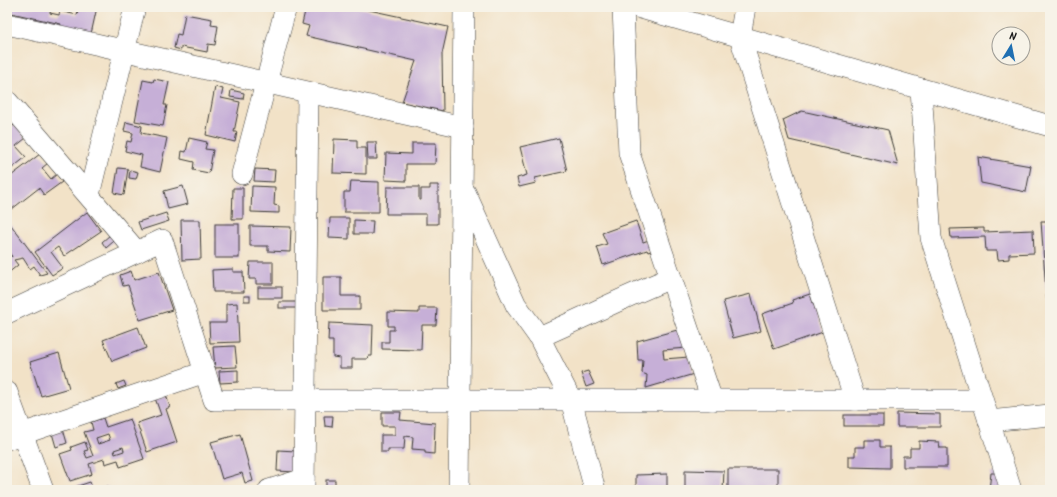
<svg xmlns="http://www.w3.org/2000/svg" width="1057" height="497" font-family="Kalam,sans-serif">
<style>
.building{fill:#c6afd7;fill-rule:evenodd}
.lines{fill:none;stroke-linecap:round;stroke-linejoin:round}
.minor-casing{stroke:#3c3a36;stroke-width:22}
.minor{stroke:#fff;stroke-width:21}
</style>
<rect width="100%" height="100%" fill="#f7f3e8"/>
<filter id="ink" filterUnits="userSpaceOnUse"><feTurbulence type="fractalNoise" baseFrequency=".025" numOctaves="2"/><feDisplacementMap in="SourceGraphic" scale="8" xChannelSelector="R" yChannelSelector="G"/><feConvolveMatrix kernelMatrix="1 2 1 2 8 2 1 2 1" color-interpolation-filters="sRGB"/></filter>
<filter id="wash" filterUnits="userSpaceOnUse"><feTurbulence type="fractalNoise" baseFrequency=".012" numOctaves="4" result="noise"/><feDisplacementMap in="SourceGraphic" scale="16" xChannelSelector="R" yChannelSelector="G"/><feGaussianBlur stdDeviation="0.9" result="paint"/><feColorMatrix in="noise" values="0 0 0 0 0 0 0 0 0 0 0 0 0 0 0 0 0 1.4 0 .05"/><feComposite in="paint" operator="in"/></filter>
<g filter="url(#wash)">
<rect width="100%" height="100%" fill="#f2e2c7"/>
<g id="blocks">
<!-- building -->
<g class="building">
<path d="M12 7H51L50 13 59 15 60 11 77 15 78 10 67 7H97L91 34 60 27 61 24 11 13Z"/>
<path d="M306 7H355L448 27 442 54 443 111 402 102 416 61 306 36 309 26 302 24Z"/>
<path d="M185 14 212 19 211 25 218 26 215 45 208 44 207 52 181 47V50L174 48 177 34 181 35Z"/>
<path d="M154 79 169 82 164 105H167L163 126 135 121 143 80 153 82Z"/>
<path d="M215 87 223 89 221 98 240 102 234 132H237L235 142 206 135Z"/>
<path d="M231 90 244 93 243 99 230 97Z"/>
<path d="M802 111 888 130 898 165 789 140 783 120Z"/>
<path d="M126 122 142 126 141 133 167 138 160 172 140 167 142 155 125 151 127 141 131 142 133 133 124 131Z"/>
<path d="M15 124 26 138 16 146 26 157 7 172V131Z"/>
<path d="M189 138 207 142 205 149 213 150 209 173 193 170 194 162 181 159 182 151 186 152Z"/>
<path d="M559 138 567 171 535 178 536 183 519 187 517 178 527 175 520 147Z"/>
<path d="M334 139 357 140V148H366V174L333 173Z"/>
<path d="M367 142H376L377 159H368Z"/>
<path d="M412 143H436L435 164H406V181L385 180 386 153 412 154Z"/>
<path d="M40 154 48 163 42 168 51 179 57 174 62 182 44 195 39 188 12 209 7 202V179Z"/>
<path d="M978 157 1031 166 1026 192 981 183Z"/>
<path d="M118 168 128 169 124 195 114 193Z"/>
<path d="M255 169 275 170 274 182 254 181Z"/>
<path d="M130 170 138 172 136 179 129 178Z"/>
<path d="M351 181 379 182V212H344V192H350Z"/>
<path d="M430 185H438V224H426V214H386L387 187H419V200H421V189H430Z"/>
<path d="M183 186 188 204 168 209 164 191Z"/>
<path d="M252 186 275 187 274 205 279 206V213L251 212Z"/>
<path d="M233 188H243V219H232Z"/>
<path d="M87 212 101 231 64 256 58 247 51 252 63 268 52 275 35 252Z"/>
<path d="M166 213 169 221 141 230 138 222Z"/>
<path d="M330 218H349V239L329 238Z"/>
<path d="M181 220H200L201 259 182 260Z"/>
<path d="M354 220 373 221 372 234H354Z"/>
<path d="M636 221 643 242 649 240 653 250 648 252 647 250 603 265 597 247 607 244 602 233Z"/>
<path d="M1041 221H1050V306H1047Z"/>
<rect x="215" y="224" width="24" height="34"/>
<path d="M11 225 47 273 40 275 34 266 30 269 23 258 14 260 18 265 7 274V251L12 257 7 249V228Z"/>
<path d="M250 226 291 227 290 252 268 251V246H250Z"/>
<path d="M984 228V232L1033 230 1034 253 1009 254V259L998 260 997 251H986L985 237 951 238 950 229Z"/>
<path d="M110 235 114 241 106 248 102 242Z"/>
<path d="M250 262H273V284H256V279H249Z"/>
<path d="M233 269V272H243L244 292H213L212 270Z"/>
<path d="M131 271 134 280 159 272 172 310 140 320 128 285 123 286 120 275Z"/>
<path d="M323 277H341V296H360V310H323Z"/>
<rect x="258" y="287" width="24" height="11"/>
<path d="M751 294 761 331 733 338 723 301Z"/>
<path d="M810 294 823 332 774 349 762 314 793 303 792 300Z"/>
<rect x="244" y="296" width="6" height="5"/>
<rect x="279" y="302" width="18" height="6"/>
<path d="M237 303 239 342 210 343 209 323H226V304Z"/>
<path d="M419 308H437L436 325H422L421 350 382 349V342H389V330H394V326H388V312L419 313Z"/>
<path d="M329 323 373 325 372 356H368L367 359H352V368H340V358L333 357V341H328Z"/>
<path d="M138 327 146 348 112 361 103 340Z"/>
<path d="M681 329 686 348 663 350 664 359 689 357 694 374 646 388 647 375 642 373 643 360H638L637 341Z"/>
<path d="M235 346 237 367 215 368 213 347Z"/>
<path d="M59 353 69 388 41 396 30 362Z"/>
<path d="M238 370V382L220 383 219 371Z"/>
<path d="M588 371 594 384 586 387 581 373Z"/>
<path d="M124 381 126 386 118 389 116 384Z"/>
<path d="M166 395 170 407 166 409 177 442 147 452 137 423 161 415 155 398Z"/>
<path d="M382 412H401L400 420 435 423 434 454 425 453V450L412 449 413 437 405 436 404 449H388V452H381V435H395V426H382Z"/>
<path d="M897 413 940 414V427H897Z"/>
<rect x="844" y="415" width="39" height="11"/>
<path d="M324 416H333L332 427 325 426Z"/>
<path d="M103 418 106 427 130 419 144 459 120 467 118 460 105 464 104 459 89 464 92 474 70 481 60 454 72 450 71 447 85 442 88 450 84 451 87 458 93 456 84 432 93 430 91 422ZM108 434 110 440 98 444 96 438ZM123 447 124 451 115 454 114 450Z"/>
<path d="M63 429 67 443 56 447 52 433Z"/>
<path d="M240 434 253 481 245 483 242 473 222 479 211 442Z"/>
<path d="M864 440H880V447H890V468L849 467V456H855V447H864Z"/>
<path d="M919 441 939 442 940 448H947V467H903V456H910V448H919Z"/>
<path d="M278 450 296 451 295 472 277 471Z"/>
<rect x="728" y="469" width="50" height="21"/>
<path d="M685 470 724 471 723 490H685Z"/>
<path d="M991 473H1001L1000 490H989Z"/>
<path d="M667 474V490H636V475Z"/>
<rect x="326" y="480" width="9" height="10"/>
<path d="M90 482 93 490H66Z"/>
<path d="M108 486 109 490H96Z"/>
</g>
</g>
</g>
<g filter="url(#ink)">
<use href="#blocks" fill-opacity="0" stroke="#3c3a36" stroke-width="1"/>
<g class="lines">
<!-- minor casing -->
<g class="minor-casing">
<g id="minor">
<path d="M623 7 629 153 712 400"/>
<path d="M637 7 1050 126"/>
<path d="M745 7 740 37 855 400"/>
<path d="M7 24 463 127"/>
<path d="M921 89 931 238 1011 490"/>
<path d="M7 101 137 252"/>
<path d="M242 174 286 7"/>
<path d="M465 192 516 305 539 337 571 400 595 490"/>
<path d="M89 195 135 7"/>
<path d="M7 313 162 240 214 400H982"/>
<path d="M539 337C583 318 626 296 671 278"/>
<path d="M7 392 43 490"/>
<path d="M989 421 1050 415"/>
<path d="M7 439 205 372"/>
<path d="M269 490 304 479"/>
<path d="M304 490 308 93"/>
<path d="M459 490 464 7"/>
</g>
</g>
<!-- minor -->
<use href="#minor" class="minor"/>
</g>
</g>
<!-- margin -->
<rect width="1057" height="497" fill="none" stroke="#f7f3e8" stroke-width="24"/>
<!-- north arrow -->
<g transform="translate(1011 46) rotate(10)"><circle r="19" fill="#f7f3e8" stroke="#9f9d96"/>
<path d="M0-3L7 15L0 10L-7 15Z" fill="#1f6fb2"/>
<text y="-6" font-size="11" font-weight="bold" text-anchor="middle" fill="#1c1c1c">N</text>
</g>
</svg>
